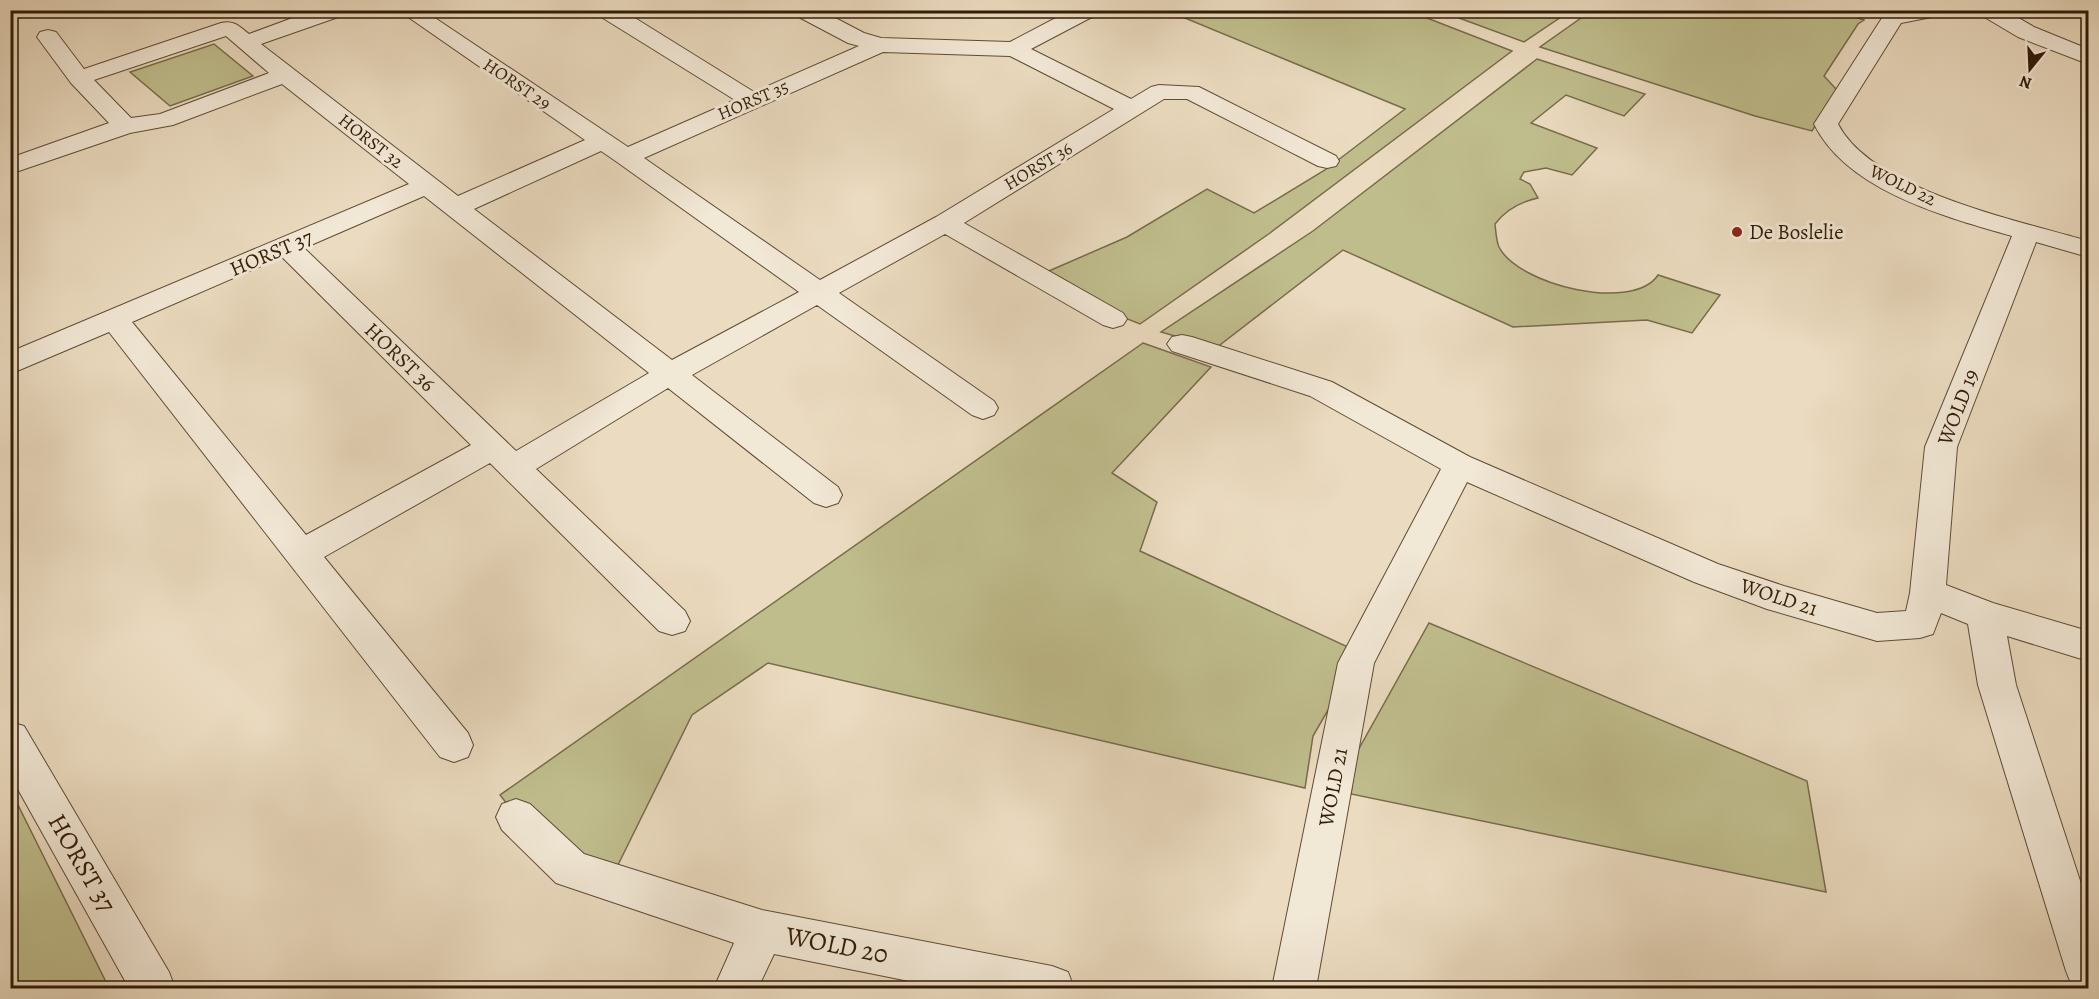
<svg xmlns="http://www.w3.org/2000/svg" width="2099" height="999" font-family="Alegreya,serif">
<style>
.green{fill:#c0bd8d;stroke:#786c4a;stroke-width:1.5}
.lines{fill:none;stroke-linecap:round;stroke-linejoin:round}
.minor-casing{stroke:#604b35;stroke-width:2}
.minor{fill:#f2e8d6;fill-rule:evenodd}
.poi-dot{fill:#8f2418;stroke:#f2e8d6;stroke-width:2}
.labels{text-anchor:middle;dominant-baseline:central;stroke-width:6;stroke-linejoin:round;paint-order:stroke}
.far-street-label{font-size:18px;fill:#311b07;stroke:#f2e8d6}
.poi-label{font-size:21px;fill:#311b07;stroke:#f2e8d6;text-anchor:start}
.street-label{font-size:21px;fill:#311b07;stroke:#f2e8d6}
.near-street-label{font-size:26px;fill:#311b07;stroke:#f2e8d6}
</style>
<rect width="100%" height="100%" fill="#ebdbc0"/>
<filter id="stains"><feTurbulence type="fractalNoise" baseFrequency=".00333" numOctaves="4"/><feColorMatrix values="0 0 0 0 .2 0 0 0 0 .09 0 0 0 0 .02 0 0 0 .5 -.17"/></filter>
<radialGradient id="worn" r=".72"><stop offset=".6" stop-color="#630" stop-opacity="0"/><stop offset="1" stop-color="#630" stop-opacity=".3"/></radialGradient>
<!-- green -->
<g class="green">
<path d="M1834 10 1864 20 1858 24 1824 76 1837 90 1812 131 1755 116 1540 47 1591 11Z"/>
<path d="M1168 11H1409L1512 51 1270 233 1140 324 1082 301 1042 274 1127 237 1207 189 1254 213 1325 170 1405 109Z"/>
<path d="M1440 11H1570L1524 42Z"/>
<path d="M214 44 253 76 170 106 130 72Z"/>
<path d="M1537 59 1645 94 1624 116 1566 95 1531 123 1597 148 1572 175 1546 168 1524 172 1520 179 1530 184 1538 198C1520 202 1506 209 1495 224 1496 232 1496 240 1499 247 1518 285 1633 313 1658 275L1720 295 1692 333 1647 320 1513 327 1343 250 1216 348 1161 332 1313 231Z"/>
<path d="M1143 343 1211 367 1112 473 1157 502 1140 551 1361 653 1313 736 1305 788 768 663 692 715 611 879 526 828 500 795Z"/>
<path d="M1429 623 1807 781 1826 892 1351 794 1356 754Z"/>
<path d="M10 791H11L109 988H11Z"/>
</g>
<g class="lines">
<!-- minor casing -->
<g class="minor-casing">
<g id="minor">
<path d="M314 10H346L344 15 261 44 458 196 585 140 398 10H423L628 147 735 100 598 15 596 10H622L754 92 859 46 848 43 795 15 793 10H820L864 33 881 38 1010 42 1071 10H1104L1102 15 1090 18 1031 49 1131 99 1151 87 1159 85 1199 87 1336 156 1339 161 1336 166 1327 168 1318 166 1187 99H1164L964 223 1123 313 1127 319 1123 325 1113 328 1103 325 945 234 839 293 994 401 998 408 994 415 983 419 972 415 817 305 692 375 838 487 842 495 838 503 826 507 814 503 668 388 536 469 685 611 690 621 685 631 672 635 659 631 490 463 324 557 468 733 473 745 468 757 454 762 440 757 109 332 10 374V352L409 184 282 84 173 125 130 133 10 174V158L109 123 71 83 37 37 40 32 48 30 56 32 84 69 221 23C234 20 239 26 249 34ZM226 36 269 73 160 114 131 118 94 80ZM883 52 1010 56 1114 109 936 217 820 280 644 158ZM601 151 617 162 799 292 672 360 474 209ZM424 196 649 373 516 451 304 248ZM282 257 471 445 306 535 132 322Z"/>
<path d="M1899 10H1944L1942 15 1901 23 1838 124C1872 191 2021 221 2088 241V257L2036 242 1957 447 1946 585 1993 603 2088 631V661L2007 636 2016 685 2088 905V988L2072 986 2066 971 1978 685 1968 624 1941 613 1933 634 1920 638 1877 641 1767 609 1694 582 1467 482 1374 663 1316 988H1272L1338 663 1441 469 1310 396 1172 351 1167 344 1172 337 1182 335 1192 337 1332 382 1470 457 1718 564 1784 586 1877 613 1906 611 1910 593 1925 447 2012 236C1946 217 1847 191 1814 124L1882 18 1885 13Z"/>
<path d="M1979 10H2005L2034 27 2088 49V64L2018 37 1981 15Z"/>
<path d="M10 722 24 726 169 972 175 988H129L10 775Z"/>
<path d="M516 799 530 804 584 854 762 910 1052 966 1068 972 1074 988H944L774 954 758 988H714L734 943 556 883 502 830 496 817 502 804Z"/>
</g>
</g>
<!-- minor -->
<use href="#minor" class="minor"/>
</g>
<!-- markers -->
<circle class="poi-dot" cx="1737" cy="232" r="6"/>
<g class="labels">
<!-- far-street labels -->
<g class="far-street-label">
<text transform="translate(517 84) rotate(34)">HORST 29</text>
<text transform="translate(753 100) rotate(-23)">HORST 35</text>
<text transform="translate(371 141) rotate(38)">HORST 32</text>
<text transform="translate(1038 166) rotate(-31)">HORST 36</text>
<text transform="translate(1903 185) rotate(26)">WOLD 22</text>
</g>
<!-- poi labels -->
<g class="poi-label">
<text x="1749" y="232">De Boslelie</text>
</g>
<!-- street labels -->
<g class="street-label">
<text transform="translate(271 253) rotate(-23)">HORST 37</text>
<text transform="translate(400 357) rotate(44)">HORST 36</text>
<text transform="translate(1958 407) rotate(-69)">WOLD 19</text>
<text transform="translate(1779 597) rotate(18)">WOLD 21</text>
<text transform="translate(1333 787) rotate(-79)">WOLD 21</text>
</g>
<!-- near-street labels -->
<g class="near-street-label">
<text transform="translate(82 863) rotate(60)">HORST 37</text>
<text transform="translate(837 945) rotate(11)">WOLD 20</text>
</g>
</g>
<!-- margin -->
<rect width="2099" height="999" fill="none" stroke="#ebdbc0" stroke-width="36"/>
<rect x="12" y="12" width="2075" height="975" fill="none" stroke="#311b07" stroke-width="3"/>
<rect x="18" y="18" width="2063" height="963" fill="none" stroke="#311b07" stroke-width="1.5"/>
<!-- north arrow -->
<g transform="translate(2030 69) rotate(198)" stroke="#f2e8d6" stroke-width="4.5" paint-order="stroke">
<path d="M0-4.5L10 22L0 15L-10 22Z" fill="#311b07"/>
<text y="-9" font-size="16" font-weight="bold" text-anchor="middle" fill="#311b07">N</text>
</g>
<rect width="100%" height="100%" filter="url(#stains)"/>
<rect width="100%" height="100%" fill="url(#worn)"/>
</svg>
